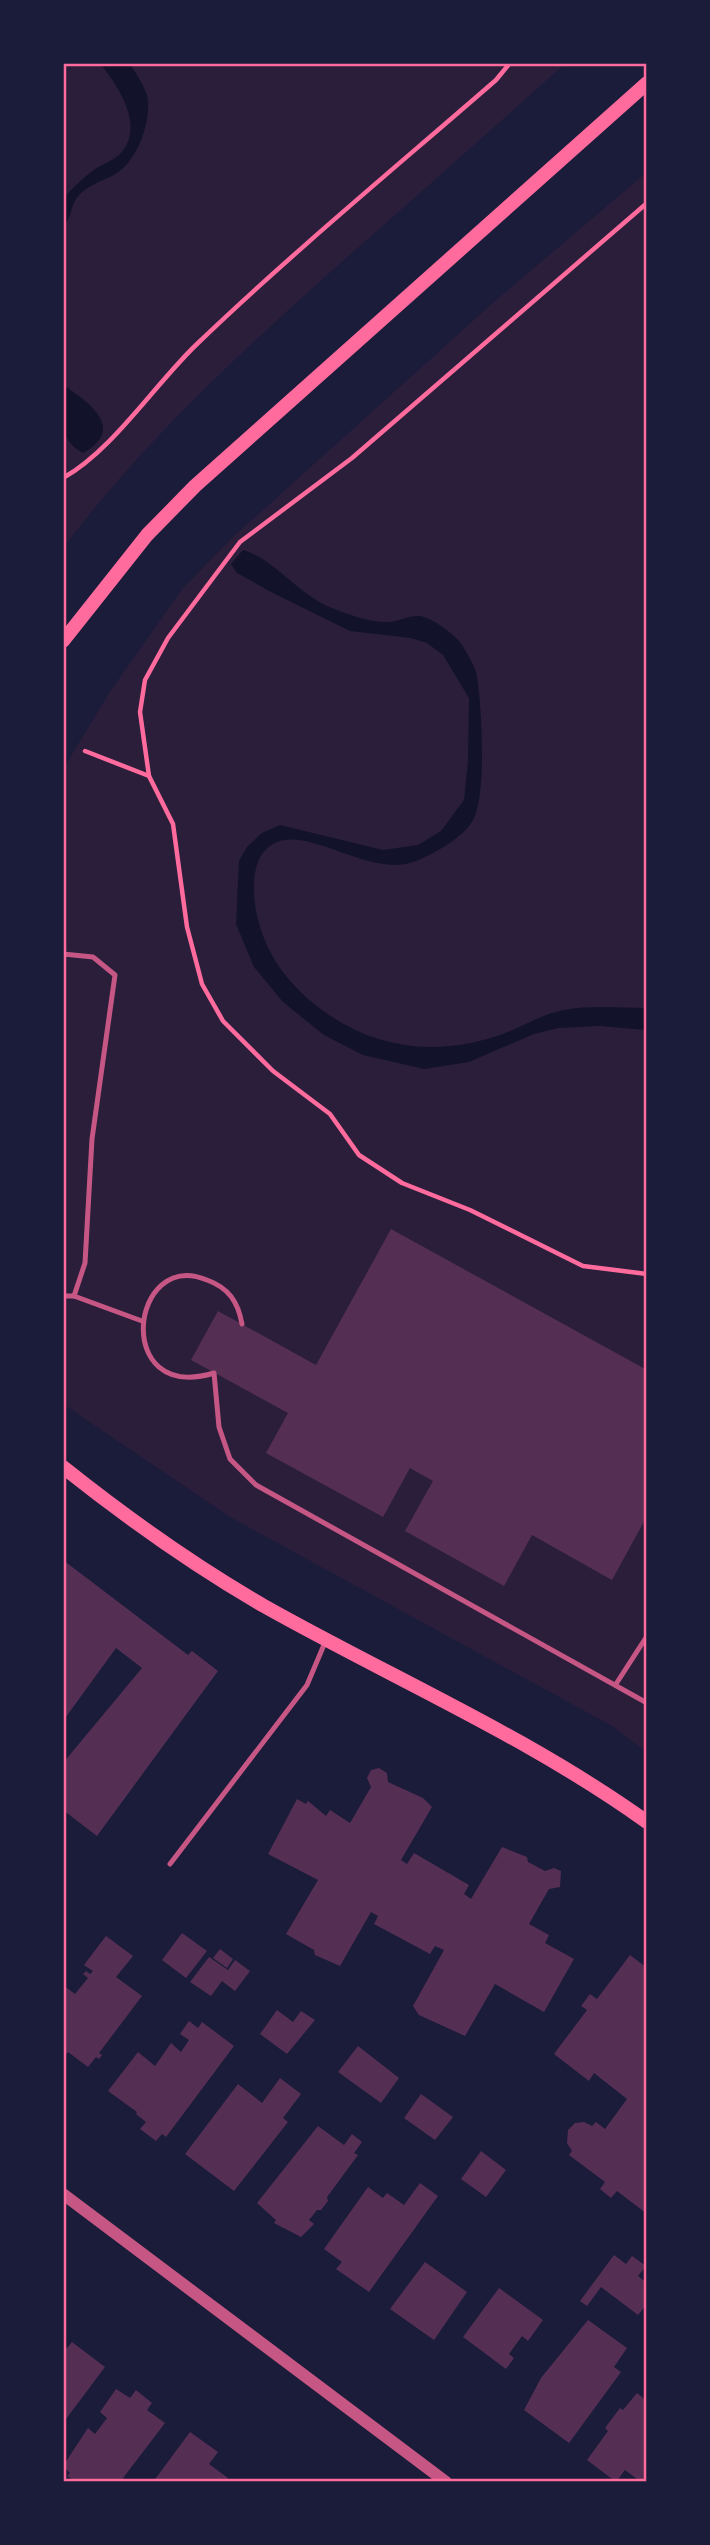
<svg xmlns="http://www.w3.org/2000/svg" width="710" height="2545" font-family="Bitter,serif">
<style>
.green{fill:#2a1e3b}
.water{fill:#12122b}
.building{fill:#542f53}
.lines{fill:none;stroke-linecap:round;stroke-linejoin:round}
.path{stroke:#ff6b9d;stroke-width:4.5}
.service{stroke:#c65784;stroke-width:5}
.tertiary{stroke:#c65784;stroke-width:12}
.secondary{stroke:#ff6b9d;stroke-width:14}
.neatline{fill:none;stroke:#ff6b9d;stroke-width:2.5}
</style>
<rect width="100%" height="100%" fill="#1b1b3a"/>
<!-- green -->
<g class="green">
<path d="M63 63H566C492 129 418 195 344 260 244 349 144 441 63 548Z"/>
<path d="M647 172V1752L612 1726 230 1517 63 1404V769L111 690 183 588 233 537 495 301Z"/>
</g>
<!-- water -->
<g class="water">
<path d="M100 63H129C136 73 147 89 148 101 150 125 136 165 112 176 101 181 84 187 76 199 70 208 73 215 63 227V198C73 188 84 177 95 169 103 164 112 161 119 155 147 128 118 86 100 63Z"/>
<path d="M63 385C89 402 127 429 83 453 55 438 63 413 63 385Z"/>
<path d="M243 550C273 558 300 596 332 608 349 615 371 623 390 622 399 621 410 615 419 616 431 617 451 632 459 641 465 649 473 663 476 672 482 700 487 797 473 820 463 838 435 853 416 861 371 880 308 824 273 844 250 857 252 893 257 915 265 953 287 983 318 1007 371 1048 432 1057 497 1036 519 1029 541 1014 564 1010 590 1005 620 1008 647 1008V1030L600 1026 558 1028 534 1034 469 1062 424 1069 363 1055 324 1035 283 1002 254 967 236 924 239 861 247 847 262 833 280 825 383 850 418 845 441 831 464 800 468 762 469 698 443 655 427 643 411 638 350 631 271 592 237 573 231 564Z"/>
</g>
<!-- building -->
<g class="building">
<path d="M391 1229 647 1370V1516L612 1580 532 1535 504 1586 405 1531 433 1481 410 1468 383 1517 266 1453 288 1413 191 1360 218 1311 316 1365Z"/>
<path d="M63 1560 188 1655 192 1651 218 1671 97 1836 63 1810V1763L142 1668 116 1648 63 1721Z"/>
<path d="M379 1768 387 1773 388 1782 423 1798 432 1807 401 1860 407 1864 414 1853 469 1885 464 1894 471 1899 502 1847 527 1857 528 1862 545 1871 554 1868 561 1871 560 1887 549 1889 529 1924 549 1935 545 1943 574 1959 544 2012 495 1984 465 2036 419 2015 413 2006 444 1950 435 1946 430 1954 374 1924 378 1916 371 1912 340 1966 315 1955 314 1950 286 1934 318 1880 268 1854 297 1799 306 1804 308 1801 326 1816 330 1810 350 1823 371 1787 367 1778 371 1770Z"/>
<path d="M182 1933 207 1951 186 1978 162 1960Z"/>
<path d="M106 1936 133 1956 116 1977 142 1996 99 2053 102 2055 99 2059 96 2057 88 2067 68 2052 63 2059V1985L75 1994 88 1978 83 1974 86 1971 90 1974 93 1971 84 1965Z"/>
<path d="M220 1949 233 1959 227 1968 213 1958Z"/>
<path d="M630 1955 647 1968V2214L617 2191 611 2198 600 2189 605 2182 569 2155 572 2151 567 2143 568 2130 575 2123 584 2122 592 2126 596 2122 605 2129 627 2099 594 2073 589 2081 554 2054 587 2010 581 2006 590 1994 597 1999Z"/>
<path d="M209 1957 228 1970 235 1960 250 1971 235 1991 222 1981 211 1996 190 1982Z"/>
<path d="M277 2010 293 2022 301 2011 315 2020 287 2054 260 2034Z"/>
<path d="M189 2021 198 2028 202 2022 234 2046 166 2137 162 2134 156 2141 140 2129 146 2122 136 2114 137 2112 108 2091 138 2052 155 2066 171 2043 181 2052 189 2040 180 2034Z"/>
<path d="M358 2046 399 2078 381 2103 338 2072Z"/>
<path d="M280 2078 301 2094 283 2118 288 2122 234 2191 185 2154 238 2084 262 2103Z"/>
<path d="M421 2094 453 2117 435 2140 404 2118Z"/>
<path d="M318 2126 344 2145 352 2134 362 2142 354 2153 358 2155 327 2197 328 2201 321 2210H317L309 2220 314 2224 301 2237 274 2223 276 2220 257 2203Z"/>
<path d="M481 2151 506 2170 486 2197 461 2179Z"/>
<path d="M420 2183 438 2196 369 2292 336 2269 342 2262 324 2249 368 2187 383 2198 387 2193 404 2205Z"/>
<path d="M614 2255 626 2264 632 2256 646 2266 638 2276 647 2283V2304L638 2315 601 2287 587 2306 580 2301Z"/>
<path d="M425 2262 467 2292 434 2340 390 2309Z"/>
<path d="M499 2288 543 2320 528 2341 522 2336 509 2354 514 2358 506 2369 463 2337Z"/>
<path d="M588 2320 627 2348 614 2367 621 2372 569 2443 524 2410 541 2378Z"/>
<path d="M72 2342 105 2367 63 2423V2345L67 2348Z"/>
<path d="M116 2389 130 2398 136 2390 152 2403 147 2410 165 2423 120 2482H76L67 2476 70 2473 63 2466 88 2428 95 2434 107 2418 100 2412Z"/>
<path d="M637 2393 647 2401V2482H641L625 2470 616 2482 587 2460 608 2431 605 2428 620 2408 623 2410Z"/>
<path d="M190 2432 218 2452 209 2464 228 2478 225 2482H153Z"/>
</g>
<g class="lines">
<!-- path -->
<g class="path">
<path d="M647 203 352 458 240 542 168 638 145 680 140 712 149 776 173 824 187 927 202 984 223 1021 273 1071 330 1114 359 1155 402 1183 470 1210 583 1266 647 1274"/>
<path d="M63 478C112 451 155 384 197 344 293 252 396 167 496 80L510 63"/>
<path d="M85 751 149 776"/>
</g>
<!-- service -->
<g class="service">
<path d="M63 954 93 957 115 975 92 1139 85 1263 74 1296"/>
<path d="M63 1296H74L142 1321"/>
<path d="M242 1324C238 1302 229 1288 207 1280 130 1248 112 1404 214 1373L219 1427 230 1459 256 1485 647 1703"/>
<path d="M616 1684 647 1636"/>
<path d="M170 1864 307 1685 326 1640"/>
</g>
<!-- tertiary -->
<path class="tertiary" d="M63 2194 446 2482"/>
<!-- secondary -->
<g class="secondary">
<path d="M63 641 147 535 195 486 647 83"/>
<path d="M63 1467C127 1518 193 1565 264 1606 392 1678 527 1736 647 1822"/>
</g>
</g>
<!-- border -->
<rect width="710" height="2545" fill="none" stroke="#1b1b3a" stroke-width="130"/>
<rect x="65" y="65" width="580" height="2415" class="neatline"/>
</svg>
